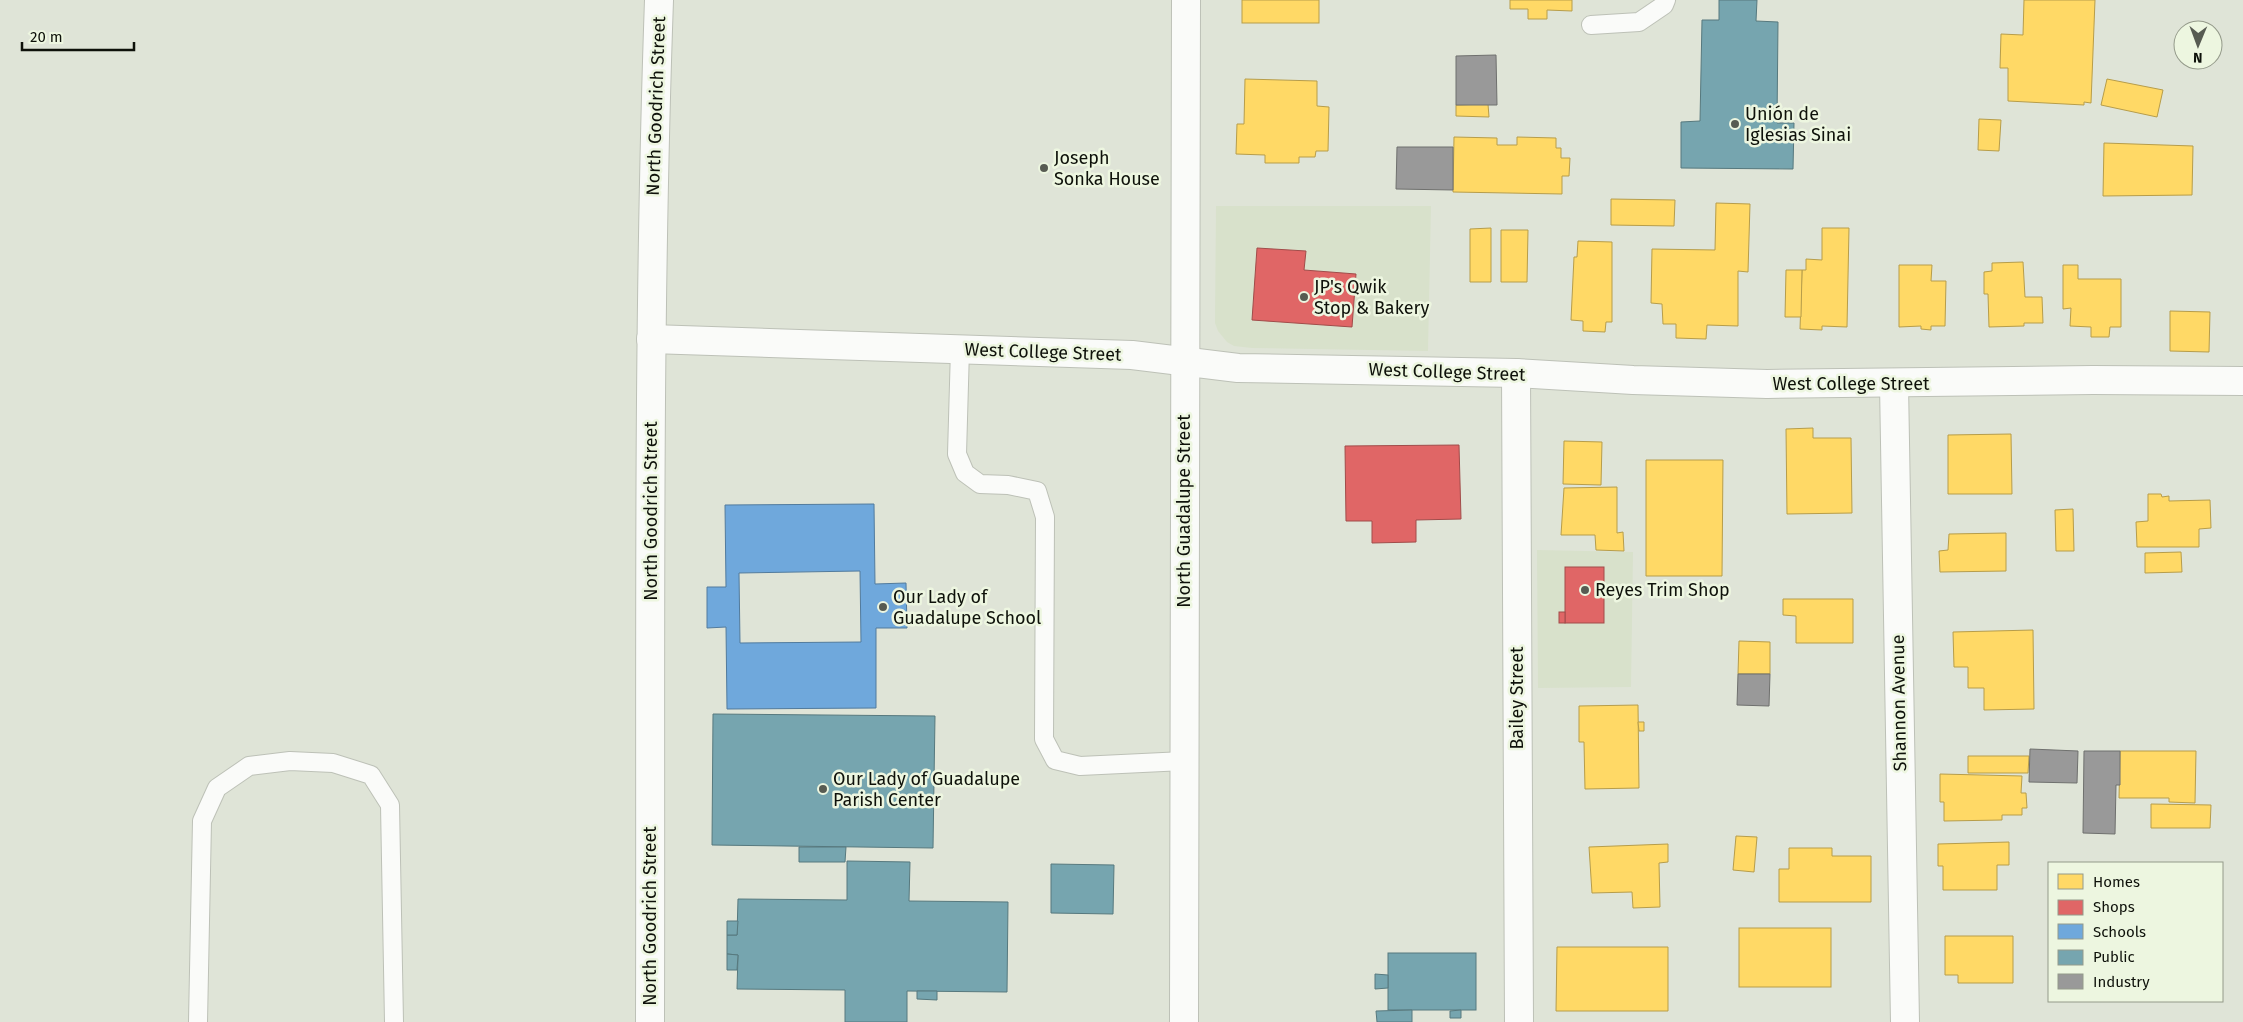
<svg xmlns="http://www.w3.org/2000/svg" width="2243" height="1022" font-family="'Fira Sans',sans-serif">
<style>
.built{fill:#d8e1cb}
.homes{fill:#ffd966;stroke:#b79d4a}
.shops{fill:#e06666;stroke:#a14c4a}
.schools{fill:#6fa8dc;stroke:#527b9d;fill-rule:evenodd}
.public{fill:#76a5af;stroke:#57797e}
.industry{fill:#999;stroke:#6f706e}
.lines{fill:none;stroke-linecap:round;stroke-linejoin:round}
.service-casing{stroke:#bdc1b7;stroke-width:20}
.minor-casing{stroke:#bdc1b7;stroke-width:30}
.tertiary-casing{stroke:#bdc1b7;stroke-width:30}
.service{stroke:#fafbf9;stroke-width:18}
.minor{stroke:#fafbf9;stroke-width:28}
.tertiary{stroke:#fafbf9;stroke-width:28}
.poi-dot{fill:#575b52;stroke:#edf6e0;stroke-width:2}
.labels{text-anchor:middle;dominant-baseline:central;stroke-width:5;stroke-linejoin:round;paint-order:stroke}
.street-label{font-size:18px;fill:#0e110a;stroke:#edf6e0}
.poi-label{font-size:18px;fill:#0e110a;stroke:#edf6e0;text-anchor:start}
</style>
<rect width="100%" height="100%" fill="#dfe4d7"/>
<!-- built -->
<g class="built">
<path d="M1216 206H1431L1428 351 1252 348 1234 346 1227 342 1218 331 1215 323Z"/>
<path d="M1537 550 1633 552 1631 687 1538 688Z"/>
</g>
<!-- homes -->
<g class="homes">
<rect x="1242" y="0" width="77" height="23"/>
<path d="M1510 0H1572V11L1547 10V19H1528V9H1510Z"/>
<path d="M2024 0H2095L2091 103 2084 102V105L2008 101V68H2000L2001 34 2023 35Z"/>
<path d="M1245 79 1317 81V106L1329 107 1328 151H1316L1315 157H1299V163H1265V155L1236 154 1237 124H1244Z"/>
<path d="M2107 79 2163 90 2157 117 2101 105Z"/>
<path d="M1488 104 1489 117 1456 116V105Z"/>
<path d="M1979 119 2001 120 1999 151 1978 150Z"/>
<path d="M1454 137 1497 138V145H1517V137L1556 138V148H1561V158H1570L1569 176H1562V194L1453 192Z"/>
<path d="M2104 143 2193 146 2192 195 2103 196Z"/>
<path d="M1611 199 1675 200 1674 226 1611 225Z"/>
<path d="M1716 203 1750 204 1748 272 1738 271V326L1707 325 1706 339 1676 338V324H1663L1662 304 1651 303 1652 249 1715 250Z"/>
<path d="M1491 228V282H1470V229Z"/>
<path d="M1822 228H1849L1847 327 1822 326V330L1800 329 1802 270H1806V259L1822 260Z"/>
<path d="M1501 230H1528L1527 282H1501Z"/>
<path d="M1578 241 1612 242V322H1606L1605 332 1583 331V321L1571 320 1574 257H1577Z"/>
<path d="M2023 262 2025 297H2042L2043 323H2024V326L1989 327 1988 294H1984V272L1992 271V263Z"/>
<path d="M1899 265H1932L1931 281H1946L1945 326H1931V330L1921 329V326L1899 327Z"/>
<path d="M2063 265H2078V279H2121V327H2110L2109 337H2091V327L2070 326 2071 308 2063 309Z"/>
<path d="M1786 270H1802L1801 317H1785Z"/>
<path d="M2170 311 2210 312 2209 352 2170 351Z"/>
<path d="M1813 428V438H1851L1852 513 1787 514 1786 429Z"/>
<path d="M2011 434 2012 494H1948V435Z"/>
<path d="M1564 441 1602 442 1601 485 1563 484Z"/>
<path d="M1646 460H1723L1722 576H1646Z"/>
<path d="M1617 487V533L1623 532 1624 551 1596 550 1595 535H1561L1564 488Z"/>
<path d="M2148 494H2161L2162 497 2169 496V501L2210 500 2211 528 2199 529V547H2137L2136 522 2148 521Z"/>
<path d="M2073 509 2074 551H2056L2055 510Z"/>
<path d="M2006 533V571L1940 572 1939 551 1948 550 1949 534Z"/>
<path d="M2181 552 2182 572 2145 573V553Z"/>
<path d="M1783 599H1853V643H1796V616L1783 615Z"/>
<path d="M2033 630 2034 709 1984 710V688H1968V667H1954L1953 632Z"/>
<path d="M1739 641 1770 642V674H1738Z"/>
<path d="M1638 705 1639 788 1585 789 1584 742H1579V706Z"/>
<path d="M1638 722H1644V731H1639Z"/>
<path d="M2120 751H2196L2195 803 2169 802V798H2119Z"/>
<path d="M1968 756H2029L2028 773H1968Z"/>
<path d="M1940 774 2022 776 2021 793H2026L2027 808H2022V815H2002V820L1944 821V802H1940Z"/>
<path d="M2151 804 2211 805 2210 828H2151Z"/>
<path d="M1736 836 1757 837 1754 872 1733 870Z"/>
<path d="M2009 842V865H1997V890H1943V866H1938V844Z"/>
<path d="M1668 844V862L1659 863 1660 907 1633 908 1632 892 1592 893 1589 847Z"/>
<path d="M1789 848H1832V856H1871V902H1779V869H1789Z"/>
<rect x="1739" y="928" width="92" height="59"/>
<path d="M1945 936H2013V983H1958V975H1945Z"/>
<path d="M1557 947H1668V1011H1556Z"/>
</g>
<!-- shops -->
<g class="shops">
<path d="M1257 248 1306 251 1304 270 1356 274 1352 327 1252 320Z"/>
<path d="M1459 445 1461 519 1416 520V542L1372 543V521H1346L1345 446Z"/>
<rect x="1565" y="567" width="39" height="56"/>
<rect x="1559" y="612" width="6" height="11"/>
</g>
<!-- schools -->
<path class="schools" d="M874 504 875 584 906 583 907 628H876V708L727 709 726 627 707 628V587H726L725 505ZM860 571 861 642 740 643 739 573Z"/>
<!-- public -->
<g class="public">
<path d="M1719 0H1757L1756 21 1778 22 1777 123H1794L1793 169 1681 168V122L1700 121 1702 20H1719Z"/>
<path d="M713 714 935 716 933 848 712 845Z"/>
<path d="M799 847H846L845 862H799Z"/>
<path d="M847 861 910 862 909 901 1008 902 1007 992 907 991V1022H845V990L737 989 738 955 727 954V935H737L738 899 847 900Z"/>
<path d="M1051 864 1114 865 1113 914 1051 913Z"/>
<path d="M727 921H738L737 935H727Z"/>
<rect x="1388" y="953" width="88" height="57"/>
<path d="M727 954 738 955 737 970H727Z"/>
<path d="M1375 974 1388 975V988L1375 989Z"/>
<path d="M917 991H937V1000L917 999Z"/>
<path d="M1412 1010V1022H1377L1376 1011Z"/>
<path d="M1461 1010V1018H1450V1011Z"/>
</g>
<!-- industry -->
<g class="industry">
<path d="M1496 55 1497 105H1456V56Z"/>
<path d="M1397 147H1453V190L1396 189Z"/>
<path d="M1738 674H1770L1769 706 1737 705Z"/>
<path d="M2030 749 2078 751 2077 783 2029 782Z"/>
<path d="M2084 751H2120V785H2116L2115 834 2083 833Z"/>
</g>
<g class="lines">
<!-- service casing -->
<g class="service-casing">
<g id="service">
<path d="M1591 25 1639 22 1664 5 1666 0"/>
<path d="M960 349 957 454 965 473 980 484 1008 485 1037 491 1045 517 1044 739 1055 760 1080 766 1184 761"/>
<path d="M198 1022 202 821 217 788 249 766 290 761 333 763 371 775 390 805 394 1022"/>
</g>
</g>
<!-- minor casing -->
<g class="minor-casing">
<g id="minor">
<path d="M651 339 1132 355 1238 368 1516 373 1633 380 1767 384 2093 380 2243 381"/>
<path d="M1516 373 1519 1022"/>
<path d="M1894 384 1905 1022"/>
<path d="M650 1022C651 681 647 340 659 0"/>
</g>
</g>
<!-- tertiary casing -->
<g class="tertiary-casing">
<path id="tertiary" d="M1184 1022 1186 0"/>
</g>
<!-- service -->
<use href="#service" class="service"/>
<!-- minor -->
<use href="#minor" class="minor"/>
<!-- tertiary -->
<use href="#tertiary" class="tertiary"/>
</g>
<!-- markers -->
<g class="poi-dot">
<circle cx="1735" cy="124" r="5"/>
<circle cx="1044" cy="168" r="5"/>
<circle cx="1304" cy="297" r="5"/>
<circle cx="1585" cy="590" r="5"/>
<circle cx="883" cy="607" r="5"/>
<circle cx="823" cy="789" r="5"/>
</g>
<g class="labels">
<!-- street labels -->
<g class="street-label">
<text transform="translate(656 106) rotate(-88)">North Goodrich Street</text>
<text transform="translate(1043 352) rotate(2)">West College Street</text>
<text transform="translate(1447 372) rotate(2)">West College Street</text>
<text x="1851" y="384">West College Street</text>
<text transform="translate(651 511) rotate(-90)">North Goodrich Street</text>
<text transform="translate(1184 511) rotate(-90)">North Guadalupe Street</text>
<text transform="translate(1517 698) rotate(-90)">Bailey Street</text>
<text transform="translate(1899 703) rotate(-91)">Shannon Avenue</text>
<text transform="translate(650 916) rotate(-90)">North Goodrich Street</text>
</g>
<!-- poi labels -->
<g class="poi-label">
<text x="1745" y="114">Unión de<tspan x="1745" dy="21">Iglesias Sinai</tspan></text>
<text x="1054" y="158">Joseph<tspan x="1054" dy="21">Sonka House</tspan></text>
<text x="1314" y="287">JP's Qwik<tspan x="1314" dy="21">Stop &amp; Bakery</tspan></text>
<text x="1595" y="590">Reyes Trim Shop</text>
<text x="893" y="597">Our Lady of<tspan x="893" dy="21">Guadalupe School</tspan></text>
<text x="833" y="779">Our Lady of Guadalupe<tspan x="833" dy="21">Parish Center</tspan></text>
</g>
</g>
<!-- legend -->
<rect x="2048" y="862" width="175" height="140" fill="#edf6e0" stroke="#949a8a"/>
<rect x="2058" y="874" width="25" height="15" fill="#ffd966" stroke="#949a8a"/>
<text x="2093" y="887" font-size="15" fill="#0e110a">Homes</text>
<rect x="2058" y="900" width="25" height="15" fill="#e06666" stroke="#949a8a"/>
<text x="2093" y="912" font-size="15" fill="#0e110a">Shops</text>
<rect x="2058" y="924" width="25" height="15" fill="#6fa8dc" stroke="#949a8a"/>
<text x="2093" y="937" font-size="15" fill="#0e110a">Schools</text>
<rect x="2058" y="950" width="25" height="15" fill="#76a5af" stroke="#949a8a"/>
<text x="2093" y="962" font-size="15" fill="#0e110a">Public</text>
<rect x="2058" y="974" width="25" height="15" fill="#999999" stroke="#949a8a"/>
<text x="2093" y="987" font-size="15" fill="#0e110a">Industry</text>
<!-- north arrow -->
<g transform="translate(2198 45) rotate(181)"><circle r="24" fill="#edf6e0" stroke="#949a8a"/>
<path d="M0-4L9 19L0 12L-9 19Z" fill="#575b52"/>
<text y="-8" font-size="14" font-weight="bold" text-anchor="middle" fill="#0e110a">N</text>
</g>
<!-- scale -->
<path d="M22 42v8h112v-8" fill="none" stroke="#0e110a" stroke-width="2.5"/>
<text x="30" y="42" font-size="15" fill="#0e110a" stroke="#edf6e0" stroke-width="4" paint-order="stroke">20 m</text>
</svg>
